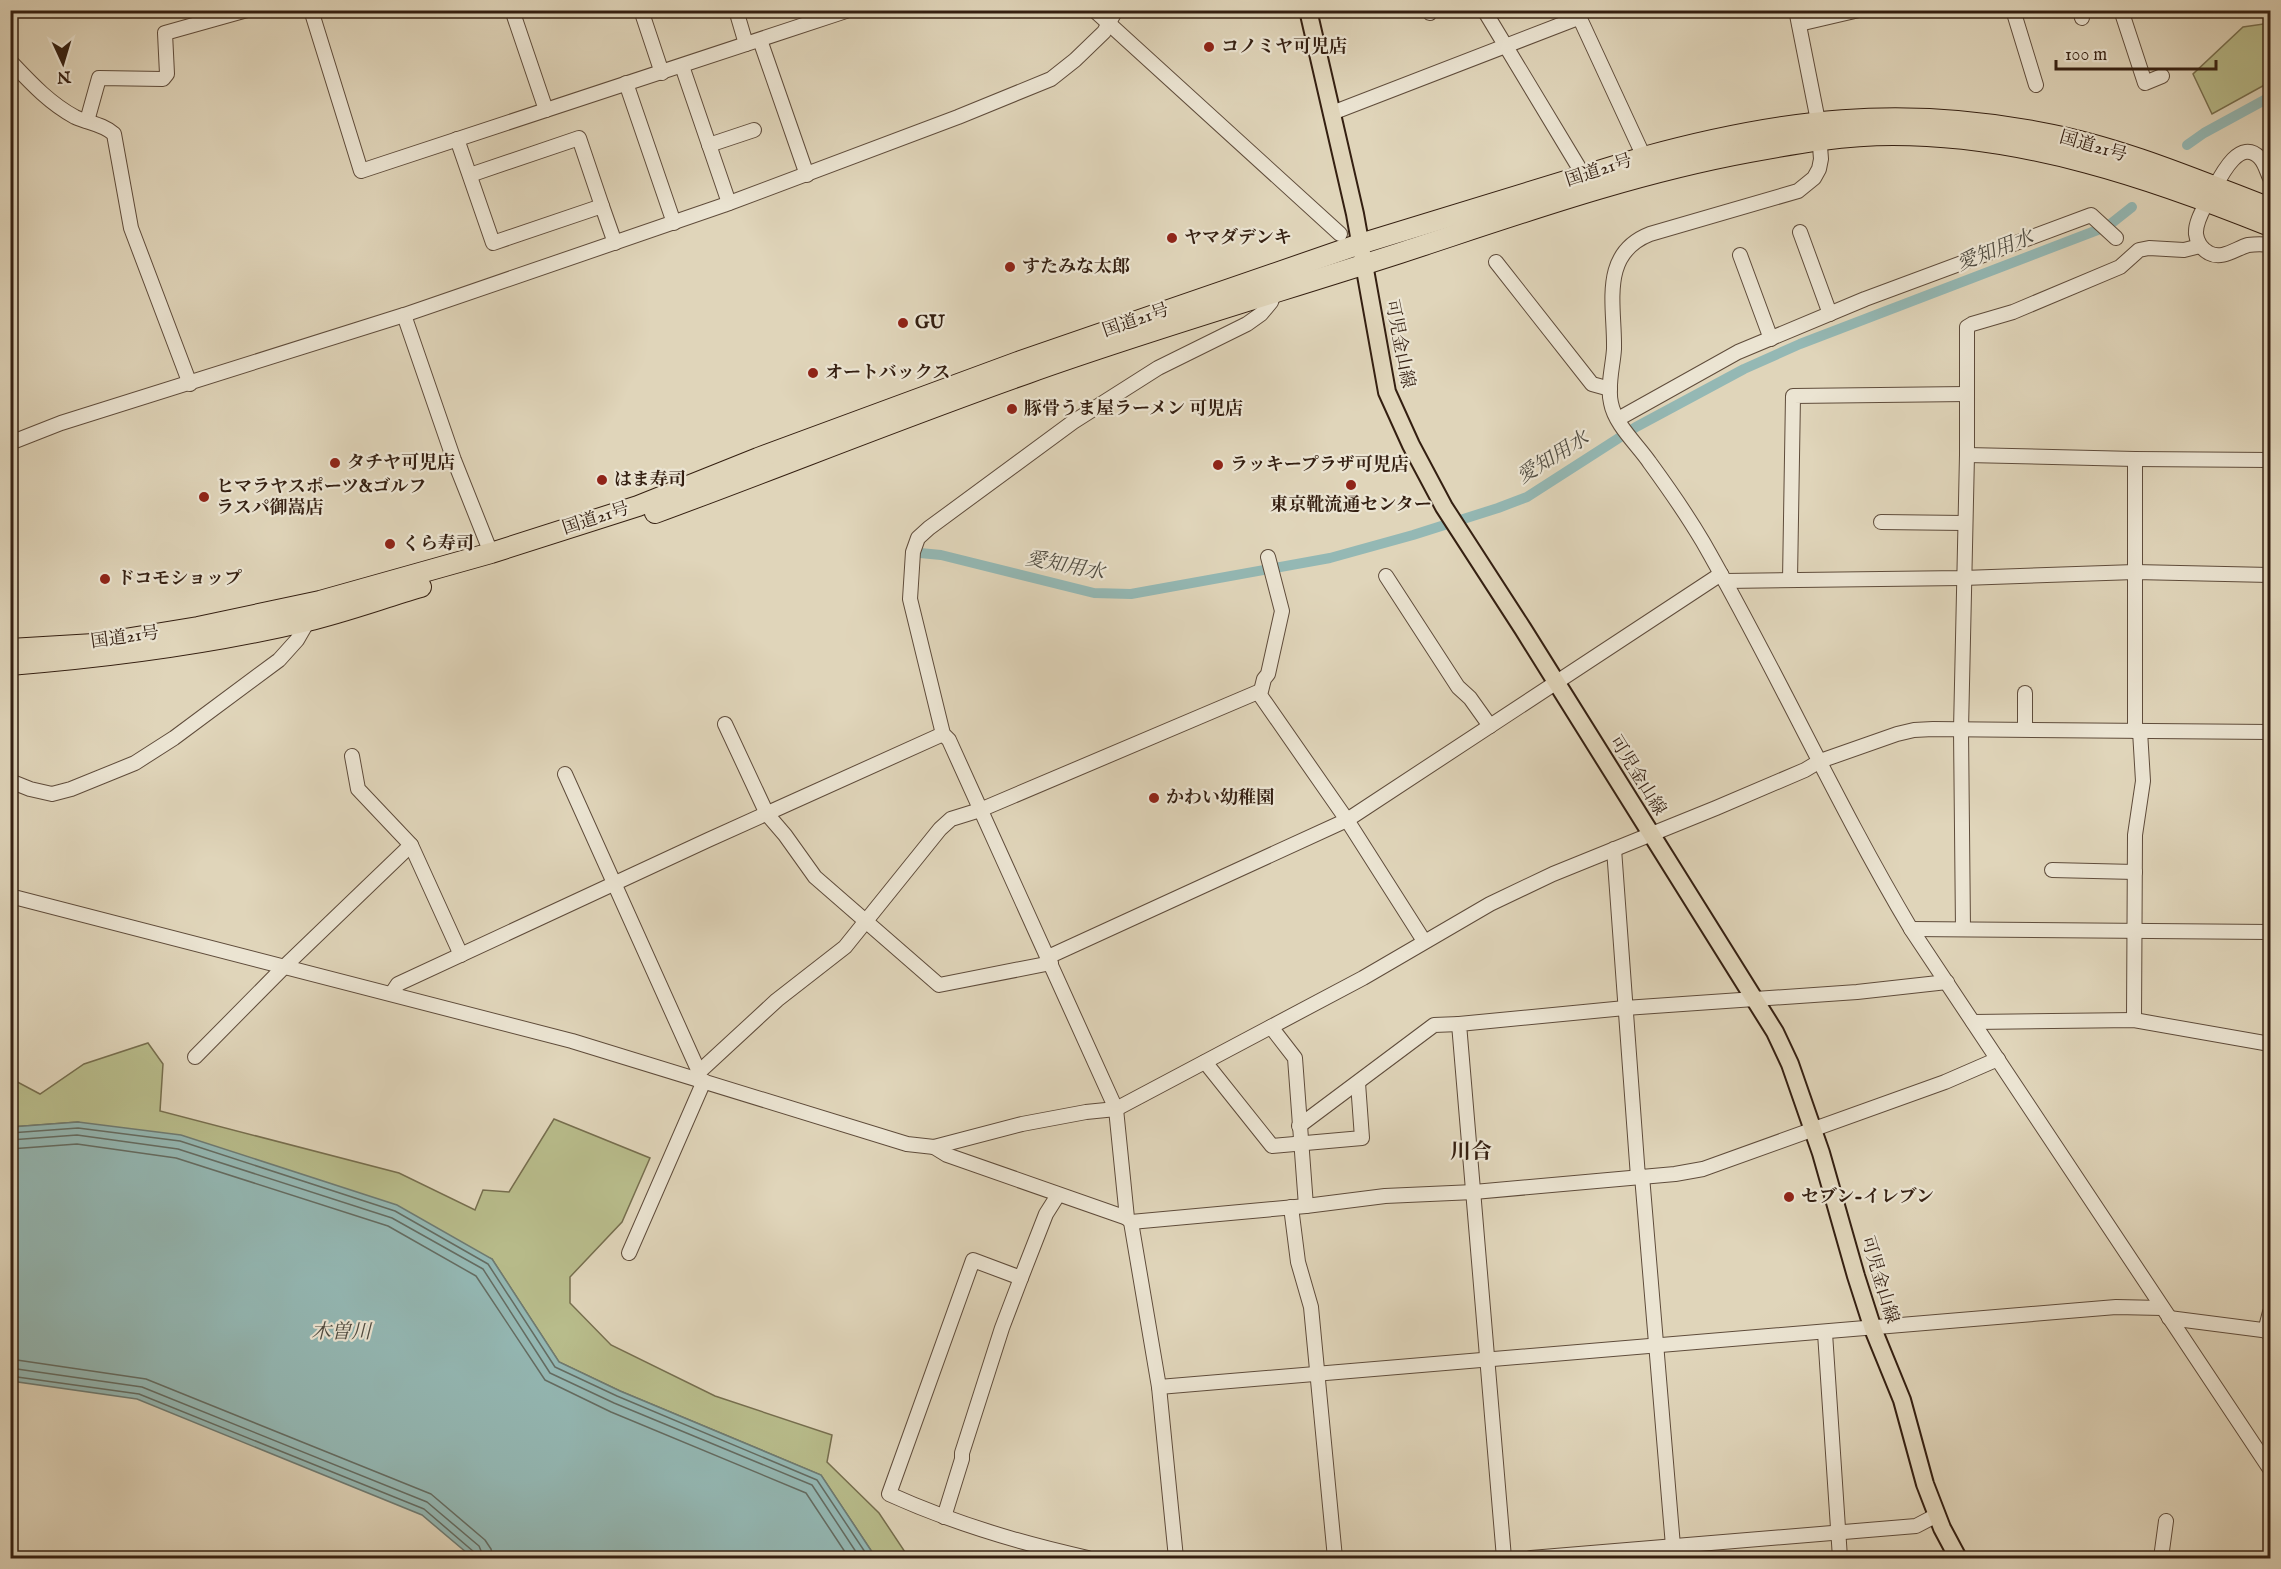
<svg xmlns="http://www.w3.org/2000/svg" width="2281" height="1569" font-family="'IM FELL English','Noto Serif JP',serif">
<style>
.green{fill:#b8bc8b;stroke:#766e4e;stroke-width:1.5}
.water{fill:#94b8b4;stroke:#6e7b73;stroke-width:1.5}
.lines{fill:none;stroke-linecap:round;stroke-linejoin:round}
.shore{stroke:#646c62;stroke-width:1.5}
.canal{stroke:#94b8b4;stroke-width:10}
.minor-casing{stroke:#5f4c3b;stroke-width:16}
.major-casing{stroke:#341f11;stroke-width:20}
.highway-casing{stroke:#341f11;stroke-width:22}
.minor{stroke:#ebe4d2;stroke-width:14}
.major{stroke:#e0d5ba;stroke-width:16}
.highway{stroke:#e0d5ba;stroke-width:20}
.poi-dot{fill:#8f2418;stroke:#ebe4d2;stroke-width:2}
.labels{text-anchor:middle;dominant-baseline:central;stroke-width:4.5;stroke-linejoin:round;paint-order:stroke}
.poi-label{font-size:18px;font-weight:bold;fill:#341f11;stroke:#ebe4d2;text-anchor:start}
.street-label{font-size:18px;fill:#341f11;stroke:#ebe4d2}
.water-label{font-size:20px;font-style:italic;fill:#514d42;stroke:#ebe4d2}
.quarter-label{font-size:21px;font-weight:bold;fill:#341f11;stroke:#ebe4d2}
</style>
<rect width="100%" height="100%" fill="#e0d5ba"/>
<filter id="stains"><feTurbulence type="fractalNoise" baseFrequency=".00333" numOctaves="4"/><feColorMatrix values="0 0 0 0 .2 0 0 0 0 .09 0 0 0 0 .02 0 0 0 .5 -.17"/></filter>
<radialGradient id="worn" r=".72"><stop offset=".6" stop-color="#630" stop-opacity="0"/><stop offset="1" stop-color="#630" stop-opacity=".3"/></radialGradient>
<!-- green -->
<g class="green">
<path d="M2270 23V82L2212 114 2193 74 2243 27Z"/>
<path d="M148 1043 163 1064 160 1111 399 1173 475 1210 483 1190 509 1192 554 1119 650 1158 622 1222 570 1277V1303L611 1345 715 1396 832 1435 827 1462 879 1513 909 1558H876L821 1475 620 1391 559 1362 492 1259 78 1122 11 1127 10 1078 40 1094 84 1064Z"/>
</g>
<!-- water -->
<path class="water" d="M78 1122 181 1135 397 1205 492 1259 559 1362 620 1391 821 1475 876 1558H473L422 1515 137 1399 11 1381V1127Z"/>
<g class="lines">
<!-- shore -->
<g class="shore">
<path d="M10 1133 78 1128 180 1141 395 1211 488 1264 555 1367 617 1396 817 1480 869 1558"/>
<path d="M10 1140 77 1135 178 1149 392 1218 483 1269 550 1373 614 1403 812 1485 860 1558"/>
<path d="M10 1149 77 1144 176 1158 388 1226 476 1276 545 1380 611 1412 806 1493 849 1558"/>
<path d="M10 1359 146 1379 431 1494 485 1540 491 1549 493 1558"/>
<path d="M10 1368 142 1387 427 1502 479 1546 484 1558"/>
<path d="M10 1376 139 1394 424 1509 474 1552 476 1558"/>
</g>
<!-- canal -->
<g class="canal">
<path d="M2187 145 2204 133 2270 97"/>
<path d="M920 553 941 555 1094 593 1131 594 1330 558 1413 535 1498 508 1527 497 1636 427 1744 369 1800 344 2108 226 2132 207"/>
</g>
<!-- minor casing -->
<g class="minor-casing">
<g id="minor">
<path d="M311 10 361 171 849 10"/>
<path d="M512 10 546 110"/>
<path d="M641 10 662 73"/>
<path d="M736 10 746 44"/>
<path d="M1094 10 1340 234"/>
<path d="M1428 10 1430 13"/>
<path d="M1484 10 1584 176"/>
<path d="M1576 10 1644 157"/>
<path d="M1796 10 1818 121 1821 159 1819 169 1814 178 1798 191 1650 234C1599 254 1615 306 1614 349 1613 366 1607 386 1611 403 1615 425 1638 445 1650 463 1669 489 1687 515 1703 542 1776 669 1836 803 1911 929L2270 1469"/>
<path d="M2013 10 2036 85"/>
<path d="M2080 10 2082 18"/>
<path d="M2121 10 2145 83 2162 76"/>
<path d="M1799 24 1859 10"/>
<path d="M760 40 807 175"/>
<path d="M10 61C30 82 49 103 75 117 88 123 103 124 114 134L131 228 190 384"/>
<path d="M682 66 729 203"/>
<path d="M626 83 674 223"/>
<path d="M1332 113 1578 18"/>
<path d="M87 121 99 78 163 79 167 74 165 33 247 10"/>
<path d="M457 139 493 243 602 206 615 243"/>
<path d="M709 145 754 130"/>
<path d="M470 175 579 138 602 206"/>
<path d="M2270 178C2267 172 2265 163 2260 158 2238 135 2218 182 2210 196 2205 207 2195 221 2196 234 2197 242 2202 249 2209 253 2222 260 2235 249 2248 245 2256 244 2263 244 2270 245"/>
<path d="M1800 232 1830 314"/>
<path d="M1740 255 1771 339"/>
<path d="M1496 262 1592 384 1610 389"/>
<path d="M404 315 454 460 491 553"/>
<path d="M1618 419 1738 352 1865 299 2091 215 2116 238"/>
<path d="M10 443 61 423 404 315 724 205 958 117 1051 79 1075 60 1104 32 1116 10"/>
<path d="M1967 455 2135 459 2270 460"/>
<path d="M1881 522 1964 523"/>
<path d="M1268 557 1282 611 1268 674 1264 679 1260 695 1347 820 1424 941"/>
<path d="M1386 576 1458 687 1470 698 1490 726"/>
<path d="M1790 580 1793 396 1967 394"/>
<path d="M1725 581 1963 578 2135 572 2270 575"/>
<path d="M725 724 767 814 785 835 815 877 939 985 1051 963"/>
<path d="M2025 729V693"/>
<path d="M2135 731V459"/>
<path d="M352 756 358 789 411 845 461 955"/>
<path d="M565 774 699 1072"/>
<path d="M10 781 30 789 52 794 71 789 135 763 174 738 279 660 297 640 308 621"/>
<path d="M1614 849 1638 1177"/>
<path d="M2052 870 2135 872"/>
<path d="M10 896 572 1041 907 1144 934 1147 1022 1124 1086 1112 1116 1109 1363 978 1490 904 1553 874 1716 808 1805 770 1820 761 1897 734 1914 730 1933 729 2270 732"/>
<path d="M1911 929 2270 932"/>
<path d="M1963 929 1961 730 1967 455V327L1972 324 2013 312 2120 267 2139 250 2149 248 2184 250 2200 246"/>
<path d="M1048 957 1347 820 1721 574"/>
<path d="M392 993 398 984 708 840 943 734"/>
<path d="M2134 1020 2135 835 2143 781 2140 731"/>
<path d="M1973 1022 2134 1020 2270 1044"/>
<path d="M1271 1027 1295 1058 1306 1206"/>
<path d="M195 1057 284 967 411 845"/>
<path d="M1205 1062 1272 1146 1362 1138 1358 1083"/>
<path d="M697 1079 699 1072 777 1000 845 947 940 829 951 819 980 810 1258 692 1260 695"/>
<path d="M1299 1126 1434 1025 1459 1024"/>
<path d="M934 1147 947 1155 1127 1218"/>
<path d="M1642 1176 1674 1558"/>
<path d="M1058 1195 1046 1214 1021 1278 973 1260 889 1494C953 1523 1020 1543 1088 1558"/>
<path d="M1291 1207 1298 1262 1311 1307 1335 1558"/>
<path d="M1131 1222 1306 1206 1385 1196 1474 1192 1675 1174 1703 1169 1945 1082 1998 1059"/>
<path d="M629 1253 704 1081"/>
<path d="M2169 1318 2270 1331"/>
<path d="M2265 1331 2270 1312"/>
<path d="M1825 1333 1840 1558"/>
<path d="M1159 1387 2116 1307 2162 1308"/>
<path d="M944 1517 962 1459V1453L1002 1328 1021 1278"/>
<path d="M1176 1558 1159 1387 1131 1222 1127 1218 1116 1109 949 740 943 734 910 599 913 552 918 538 929 528 1073 422 1158 368 1247 324 1261 314 1271 302 1274 293"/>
<path d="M1504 1558 1459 1024 1625 1008 1857 992 1947 982"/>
<path d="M1531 1558 1916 1526 1937 1515"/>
<path d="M2161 1558 2166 1521"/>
</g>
</g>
<!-- major casing -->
<g class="major-casing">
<path id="major" d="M1308 10 1355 214 1387 392 1411 445 1444 507 1523 629 1775 1032 1790 1064 1821 1153 1856 1276 1873 1329 1902 1400 1925 1484 1942 1528 1958 1558"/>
</g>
<!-- highway casing -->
<g class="highway-casing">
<g id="highway">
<path d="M655 513C780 467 903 417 1028 373 1151 329 1276 293 1400 253 1516 215 1630 174 1750 152 1798 143 1845 135 1893 135 2024 135 2151 178 2270 226"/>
<path d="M10 649 94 644 198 627 320 601 491 553 638 506 758 458 1018 362 1360 244 1644 157C1783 119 1901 105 2043 133 2120 147 2197 180 2270 208"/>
<path d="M10 665C110 657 210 644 307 621 345 612 383 598 421 587"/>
</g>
</g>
<!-- minor -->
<use href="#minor" class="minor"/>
<!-- major -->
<use href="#major" class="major"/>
<!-- highway -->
<use href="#highway" class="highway"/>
</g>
<!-- markers -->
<g class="poi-dot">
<circle cx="1209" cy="47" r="6"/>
<circle cx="1172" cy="238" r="6"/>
<circle cx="1010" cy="267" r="6"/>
<circle cx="903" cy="323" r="6"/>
<circle cx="813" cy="373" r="6"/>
<circle cx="1012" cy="409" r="6"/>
<circle cx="335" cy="463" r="6"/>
<circle cx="1218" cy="465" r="6"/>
<circle cx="602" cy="480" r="6"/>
<circle cx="1351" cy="485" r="6"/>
<circle cx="204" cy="497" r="6"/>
<circle cx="390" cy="544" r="6"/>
<circle cx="105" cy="579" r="6"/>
<circle cx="1154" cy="798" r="6"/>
<circle cx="1789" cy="1197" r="6"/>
</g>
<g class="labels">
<!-- poi labels -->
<g class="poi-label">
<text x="1221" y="47">コノミヤ可児店</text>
<text x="1184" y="238">ヤマダデンキ</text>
<text x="1022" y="267">すたみな太郎</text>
<text x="915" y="323">GU</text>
<text x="825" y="373">オートバックス</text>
<text x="1024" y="409">豚骨うま屋ラーメン 可児店</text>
<text x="347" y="463">タチヤ可児店</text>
<text x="1230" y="465">ラッキープラザ可児店</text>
<text x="614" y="480">はま寿司</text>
<text x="216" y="487">ヒマラヤスポーツ&amp;ゴルフ<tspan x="216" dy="21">ラスパ御嵩店</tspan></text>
<text x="1351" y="505" text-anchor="middle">東京靴流通センター</text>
<text x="402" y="544">くら寿司</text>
<text x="117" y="579">ドコモショップ</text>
<text x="1166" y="798">かわい幼稚園</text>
<text x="1801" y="1197">セブン-イレブン</text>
</g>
<!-- street labels -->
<g class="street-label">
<text transform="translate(2093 147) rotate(16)">国道21号</text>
<text transform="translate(1599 171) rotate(-18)">国道21号</text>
<text transform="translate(1136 321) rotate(-19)">国道21号</text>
<text transform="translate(1399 344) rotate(79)">可児金山線</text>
<text transform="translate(596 519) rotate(-18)">国道21号</text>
<text transform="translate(125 638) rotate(-8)">国道21号</text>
<text transform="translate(1637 776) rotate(58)">可児金山線</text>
<text transform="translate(1879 1280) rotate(73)">可児金山線</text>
</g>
<!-- water labels -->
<g class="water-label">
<text transform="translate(1995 251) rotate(-21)">愛知用水</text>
<text transform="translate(1553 458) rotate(-32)">愛知用水</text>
<text transform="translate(1065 566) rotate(11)">愛知用水</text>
<text x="341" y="1332">木曽川</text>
</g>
<!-- quarter labels -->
<g class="quarter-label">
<text x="1471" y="1152">川合</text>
</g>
</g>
<!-- margin -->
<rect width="2281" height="1569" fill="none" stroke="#e0d5ba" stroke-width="36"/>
<rect x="12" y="12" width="2257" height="1545" fill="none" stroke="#341f11" stroke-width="3"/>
<rect x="18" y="18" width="2245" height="1533" fill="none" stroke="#341f11" stroke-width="1.5"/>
<!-- north arrow -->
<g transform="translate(63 63) rotate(176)" stroke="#ebe4d2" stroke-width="4.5" paint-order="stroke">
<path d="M0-4.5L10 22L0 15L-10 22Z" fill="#341f11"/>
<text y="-9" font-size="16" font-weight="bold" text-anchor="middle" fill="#341f11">N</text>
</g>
<!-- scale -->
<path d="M2056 60v9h160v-9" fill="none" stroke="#341f11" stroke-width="3"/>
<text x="2065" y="60" font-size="18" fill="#341f11" stroke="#ebe4d2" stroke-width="4.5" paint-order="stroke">100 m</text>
<rect width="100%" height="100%" filter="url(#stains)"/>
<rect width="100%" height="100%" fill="url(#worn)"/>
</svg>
